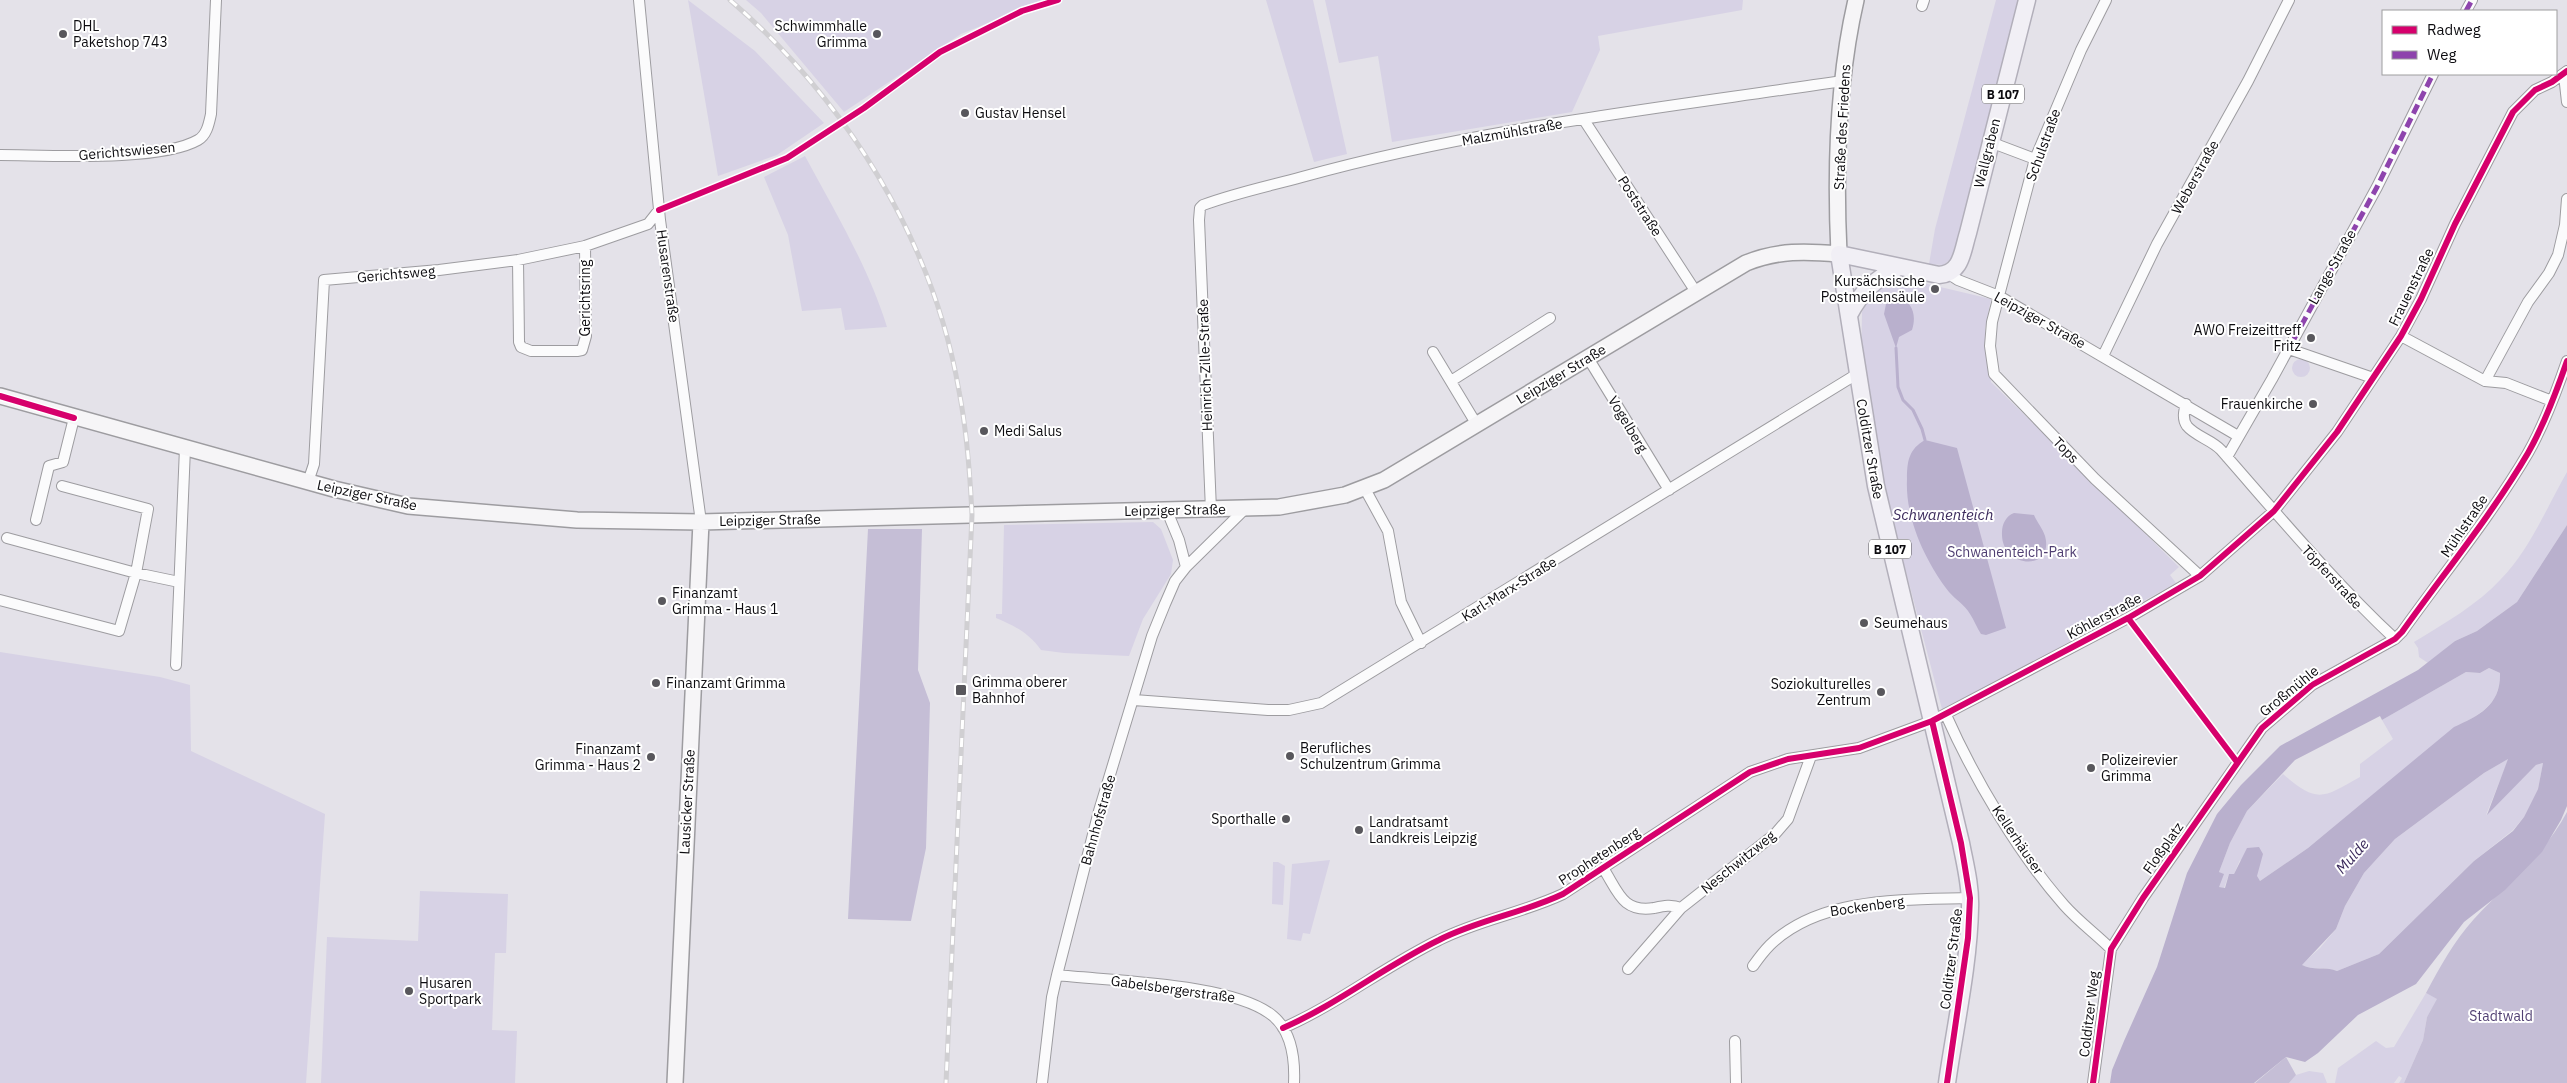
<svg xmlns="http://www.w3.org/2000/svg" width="2567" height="1083" font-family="'IBM Plex Sans',sans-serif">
  <rect width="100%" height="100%" fill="#e4e2e9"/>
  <path fill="#d7d2e5" d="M688 0 755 51 824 123 777 155 718 176Z
    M746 0H1044L961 34 844 112 761 13Z
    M1266 0H1313L1347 154 1314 162Z
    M1325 0H1743L1742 10 1598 36 1600 50 1572 112 1392 142 1378 56 1339 63Z
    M1996 0H2019L1954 257 1943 265 1929 264 1935 229Z
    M805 156C835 212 868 266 887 327L845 330 841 308 802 311 788 235 764 177Z
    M1898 277 1991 299 1985 329 1991 382 2179 567 2170 575 2176 583 2022 668 1942 709 1871 438 1861 368 1862 312 1876 286Z
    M2292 368a9 9 0 1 1 18 0a9 9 0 1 1-18 0Z
    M2567 472V525L2517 602 2477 631 2455 641 2428 663 2419 657 2418 648 2414 642C2445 623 2477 605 2501 579 2530 549 2547 507 2567 472Z
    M1153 522 1161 529 1173 560 1171 574 1143 619 1129 656 1064 653 1041 650C1029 633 1015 626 996 618V614H1002L1004 525Z
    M0 652 160 677 190 685 191 751 325 814 306 1083H0Z
    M2489 668 2500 673C2501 705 2479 715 2454 728L2308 848 2260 881 2240 860 2234 874H2229L2224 888 2218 887 2223 874 2219 872 2230 843 2247 811 2283 774C2317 804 2323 798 2360 777V764L2393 739 2382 720 2466 672 2480 673Z
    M2509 758 2486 815 2536 765 2543 763 2538 789 2524 817 2513 830 2474 861 2379 954 2337 971C2325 966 2313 971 2301 965L2320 948 2336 929 2345 906 2364 873 2395 839 2484 773Z
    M1330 860 1310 934 1303 933 1301 941 1287 939 1292 864Z
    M1273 862H1278L1285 866 1283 905 1272 904Z
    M420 891 508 894 506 953H495L492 1030 517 1031 515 1083H321L327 937 418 941Z
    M2426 993 2438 999 2427 1017 2423 1040 2404 1083H2399L2402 1078 2399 1076 2394 1083H2335L2338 1068 2376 1041 2386 1048 2394 1047Z
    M2309 1071 2323 1073 2327 1083H2289L2296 1075Z"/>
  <path fill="#c5bed6" d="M868 529H922L918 670 930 703 926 848 911 921 848 919Z
    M2567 812V1083H2404L2423 1040 2427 1017 2437 999 2426 993C2440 967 2454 941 2474 919 2505 885 2545 854 2567 812Z
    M2286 1057 2296 1075 2289 1083H2255Z"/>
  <path fill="#b9b0cd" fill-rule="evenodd" d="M1898 295C1912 303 1917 314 1912 330L1899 337 1896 348 1884 314 1887 299Z
    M1925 440 1957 448 2006 628 1986 635 1981 634C1977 628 1974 620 1970 614 1965 605 1955 599 1949 592 1925 561 1905 518 1907 479 1907 461 1909 449 1925 440Z
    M2014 513 2034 515C2037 522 2043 529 2045 536 2055 572 2000 569 2002 532 2002 524 2006 516 2014 513Z
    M2567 525V806L2561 820 2542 852 2505 890 2464 922 2416 984 2358 1015 2318 1053 2305 1062 2286 1057 2254 1083H2110L2112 1070 2124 1041 2157 967 2187 873 2217 814 2241 785 2280 746 2418 670 2455 641 2477 631 2517 602ZM2489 668 2500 673C2501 705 2479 716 2454 727L2308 848 2260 881 2257 876 2263 854 2259 847 2247 848 2234 874H2229L2225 888 2219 887 2224 874 2219 872 2230 843 2247 811 2295 760 2380 716 2382 720 2466 672 2480 673ZM2508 759 2487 815 2536 765 2543 763 2538 789 2524 817 2513 831 2474 861 2379 954 2337 971C2325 966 2313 971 2302 965L2336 929 2345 906 2364 873 2395 839 2484 773Z"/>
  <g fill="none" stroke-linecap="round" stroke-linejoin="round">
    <path stroke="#b9b0cd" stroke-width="3" d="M1896 348 1898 387 1903 400 1913 410 1922 429 1925 440"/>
    <g stroke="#9d9ca0" stroke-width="12">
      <path id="street" d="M639 0 660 220 701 522
        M2106 0 2081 50 2035 159 1992 322 1990 346 1994 374 2095 479 2200 576
        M1922 6 1924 0
        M2466 11 2472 0
        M2564 75 2567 102
        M1584 120 1696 292
        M1990 142 2035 159
        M0 155C46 155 160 162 198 140 207 135 209 123 211 114L216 0
        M518 260 519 342 521 347 531 351H577L582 350 586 336 585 246
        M1949 274 1958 280 1999 296 2238 436
        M2401 336 2485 381 2506 383 2552 401
        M2289 349 2373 378
        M1433 352 1477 425
        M2103 356 2157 244 2248 81 2289 0
        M1588 358 1669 490
        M1451 381 1550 318
        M2485 381 2528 302 2549 273 2558 255 2565 225 2567 199
        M2186 404C2184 411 2182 419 2187 426 2195 436 2212 440 2221 450 2278 515 2332 580 2395 639
        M2227 457 2272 379 2377 187 2433 74
        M308 482 314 464 324 280 439 270 518 260 585 246 648 224 659 210
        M1365 489 1388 531 1401 602 1421 643
        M1211 510 1199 220 1200 208 1203 205C1235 193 1269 186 1302 177 1478 128 1662 108 1842 81
        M1167 511 1179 540 1186 567
        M36 520 49 466 63 462 74 418
        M7 538 136 573 179 582
        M0 600 119 631 136 573 148 509 62 486
        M176 665 185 448
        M1134 700 1268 710H1289L1321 703 1857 374
        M1946 715C1974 778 2018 853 2064 905 2078 921 2096 934 2111 949
        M1603 868C1618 891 1622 913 1654 908 1663 906 1671 904 1681 908
        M1753 966C1758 959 1764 951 1770 945 1820 896 1905 900 1970 898
        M1628 969 1681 908 1775 834 1788 819 1811 756
        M1057 975C1110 981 1234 983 1273 1016 1292 1032 1295 1060 1294 1083
        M1283 1028C1338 1004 1385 966 1439 940 1478 920 1523 913 1563 894L1750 772 1788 759 1859 748 1932 721 2128 618 2200 576 2274 511 2337 432 2401 336 2421 299 2455 224 2513 112 2535 90 2552 82 2567 71
        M1735 1041 1736 1083
        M1042 1083 1052 997 1057 975 1099 811 1152 636 1165 604 1175 581 1186 567 1246 508
        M2093 1083 2111 949 2143 898 2262 728 2312 685 2395 639 2402 632C2444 573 2491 516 2528 453 2544 425 2556 393 2567 361"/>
    </g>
    <g stroke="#9d9ca0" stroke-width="18">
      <path id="secondary" d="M0 396 334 489 408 506 577 520 701 522 1279 507 1345 495 1384 480 1746 263C1778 250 1806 251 1839 254 1835 171 1837 82 1856 0
        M675 1083 701 522"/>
    </g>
    <g stroke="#b2afba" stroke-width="19">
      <path id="primary" d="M1849 315C1861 292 1875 279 1899 267
        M1947 1083C1955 1027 1969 964 1970 908 1971 886 1965 864 1961 843L1876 486 1839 254 1939 275C1962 273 1962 252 1968 233L2027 0"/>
    </g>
    <use href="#street" stroke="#fbfbfc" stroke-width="10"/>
    <use href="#secondary" stroke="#f6f5f7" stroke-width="15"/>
    <use href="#primary" stroke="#f1eff5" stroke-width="16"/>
    <g stroke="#d0cfd2" stroke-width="5">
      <path id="rail" d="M730 0C846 100 933 240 959 391 967 432 970 473 972 515L946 1083"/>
    </g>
    <use href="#rail" stroke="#fff" stroke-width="3" stroke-dasharray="9" stroke-linecap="butt"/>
    <path stroke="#8e44ad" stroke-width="5" stroke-dasharray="10 5" stroke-linecap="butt" d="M2466 11 2472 0
      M2294 339 2377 187 2433 74"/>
    <g stroke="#fff" stroke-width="9">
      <path id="cycleway" d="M659 210 787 158 864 108 940 52 1022 11 1058 0
        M0 396 74 418
        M2128 618 2237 762
        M1932 721 1961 843 1970 898 1968 938 1947 1083
        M1283 1028C1338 1004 1385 966 1439 940 1478 920 1523 913 1563 894L1750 772 1788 759 1859 748 1932 721 2128 618 2200 576 2274 511 2337 432 2401 336 2421 299 2455 224 2513 112 2535 90 2552 82 2567 71
        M2093 1083 2111 949 2143 898 2262 728 2312 685 2395 639 2402 632C2444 573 2491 516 2528 453 2544 425 2556 393 2567 361"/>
    </g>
    <use href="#cycleway" stroke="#d6006c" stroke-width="6"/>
  </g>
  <g fill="#58575c" stroke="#fff" stroke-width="2">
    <circle cx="63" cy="34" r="5"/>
    <circle cx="877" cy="34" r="5"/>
    <circle cx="965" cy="113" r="5"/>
    <circle cx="1935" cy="289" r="5"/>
    <circle cx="2311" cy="338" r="5"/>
    <circle cx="2313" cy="404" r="5"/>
    <circle cx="984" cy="431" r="5"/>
    <circle cx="662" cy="601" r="5"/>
    <circle cx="1864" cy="623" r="5"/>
    <circle cx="656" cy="683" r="5"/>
    <rect x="955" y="684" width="12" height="12" rx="2.5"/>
    <circle cx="1881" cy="692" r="5"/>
    <circle cx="1290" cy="756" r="5"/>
    <circle cx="651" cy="757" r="5"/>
    <circle cx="2091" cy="768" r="5"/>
    <circle cx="1286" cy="819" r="5"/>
    <circle cx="1359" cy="830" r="5"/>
    <circle cx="409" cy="991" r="5"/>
  </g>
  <g text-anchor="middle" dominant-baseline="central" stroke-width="4" stroke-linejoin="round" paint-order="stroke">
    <g fill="#fff" stroke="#565558" stroke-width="1">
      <rect x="1982" y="84.5" width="42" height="19" rx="4"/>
      <rect x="1869" y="539.5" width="42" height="19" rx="4"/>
    </g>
    <g font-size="12" font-weight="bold" fill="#0d0c10">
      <text x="2003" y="94">B 107</text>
      <text x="1890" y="549">B 107</text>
    </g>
    <g font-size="14" fill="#0d0c10" stroke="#fff" text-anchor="start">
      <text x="73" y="26">DHL<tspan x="73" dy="16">Paketshop 743</tspan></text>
      <text x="867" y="26" text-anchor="end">Schwimmhalle<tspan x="867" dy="16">Grimma</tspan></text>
      <text x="975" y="113">Gustav Hensel</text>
      <text x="1925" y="281" text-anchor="end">Kursächsische<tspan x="1925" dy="16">Postmeilensäule</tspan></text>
      <text x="2301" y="330" text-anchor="end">AWO Freizeittreff<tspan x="2301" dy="16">Fritz</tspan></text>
      <text x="2303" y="404" text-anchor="end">Frauenkirche</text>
      <text x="994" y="431">Medi Salus</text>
      <text x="672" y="593">Finanzamt<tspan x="672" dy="16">Grimma - Haus 1</tspan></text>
      <text x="1874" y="623">Seumehaus</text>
      <text x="972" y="682">Grimma oberer<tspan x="972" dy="16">Bahnhof</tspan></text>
      <text x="666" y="683">Finanzamt Grimma</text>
      <text x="1871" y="684" text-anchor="end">Soziokulturelles<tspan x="1871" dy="16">Zentrum</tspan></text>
      <text x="1300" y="748">Berufliches<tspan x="1300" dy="16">Schulzentrum Grimma</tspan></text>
      <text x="641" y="749" text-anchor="end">Finanzamt<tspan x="641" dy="16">Grimma - Haus 2</tspan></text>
      <text x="2101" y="760">Polizeirevier<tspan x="2101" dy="16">Grimma</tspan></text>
      <text x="1276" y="819" text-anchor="end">Sporthalle</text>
      <text x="1369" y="822">Landratsamt<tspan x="1369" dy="16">Landkreis Leipzig</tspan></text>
      <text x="419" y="983">Husaren<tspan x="419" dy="16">Sportpark</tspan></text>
    </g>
    <g font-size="14" fill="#0d0c10" stroke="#fff">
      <text transform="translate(1842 127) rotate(-87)">Straße des Friedens</text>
      <text transform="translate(1512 132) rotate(-10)">Malzmühlstraße</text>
      <text transform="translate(2043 145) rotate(-70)">Schulstraße</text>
      <text transform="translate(127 151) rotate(-5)">Gerichtswiesen</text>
      <text transform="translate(1987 153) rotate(-76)">Wallgraben</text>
      <text transform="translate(2195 177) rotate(-61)">Weberstraße</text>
      <text transform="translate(1640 206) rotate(57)">Poststraße</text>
      <text transform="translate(2332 267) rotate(-61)">Lange Straße</text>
      <text transform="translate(396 274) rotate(-5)">Gerichtsweg</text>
      <text transform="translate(668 276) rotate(82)">Husarenstraße</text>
      <text transform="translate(2411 287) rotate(-64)">Frauenstraße</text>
      <text transform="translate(585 298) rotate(-90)">Gerichtsring</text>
      <text transform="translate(2040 320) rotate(29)">Leipziger Straße</text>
      <text transform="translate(1205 365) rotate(-92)">Heinrich-Zille-Straße</text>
      <text transform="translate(1561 374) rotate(-31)">Leipziger Straße</text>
      <text transform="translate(1628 424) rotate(59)">Vogelberg</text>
      <text transform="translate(1870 449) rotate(80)">Colditzer Straße</text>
      <text transform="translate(2066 450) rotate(46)">Tops</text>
      <text transform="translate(367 495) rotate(12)">Leipziger Straße</text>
      <text transform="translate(1175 510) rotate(-1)">Leipziger Straße</text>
      <text transform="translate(770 520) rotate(-1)">Leipziger Straße</text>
      <text transform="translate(2464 526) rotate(-56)">Mühlstraße</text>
      <text transform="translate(2332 577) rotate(47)">Töpferstraße</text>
      <text transform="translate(1509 589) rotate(-32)">Karl-Marx-Straße</text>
      <text transform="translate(2104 616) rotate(-28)">Köhlerstraße</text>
      <text transform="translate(2289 691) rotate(-39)">Großmühle</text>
      <text transform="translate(687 802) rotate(-87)">Lausicker Straße</text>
      <text transform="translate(1098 820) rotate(-74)">Bahnhofstraße</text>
      <text transform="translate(2018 840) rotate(56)">Kellerhäuser</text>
      <text transform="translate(2163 848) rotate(-55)">Floßplatz</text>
      <text transform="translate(1599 856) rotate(-33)">Prophetenberg</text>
      <text transform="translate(1738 862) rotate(-39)">Neschwitzweg</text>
      <text transform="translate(1867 906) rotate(-8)">Bockenberg</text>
      <text transform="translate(1951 959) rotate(-83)">Colditzer Straße</text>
      <text transform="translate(1173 989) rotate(8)">Gabelsbergerstraße</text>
      <text transform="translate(2089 1014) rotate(-83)">Colditzer Weg</text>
    </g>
    <g font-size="14" fill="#503f72" stroke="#fff">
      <text x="2012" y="552">Schwanenteich-Park</text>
      <text x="2501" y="1016">Stadtwald</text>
    </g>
    <g font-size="15" font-style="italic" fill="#3c2b5c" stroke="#fff">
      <text x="1943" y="514">Schwanenteich</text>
      <text transform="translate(2352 856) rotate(-48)">Mulde</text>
    </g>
  </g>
  <rect x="2382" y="10" width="175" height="65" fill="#ffffff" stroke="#9e9e9f"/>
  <rect x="2392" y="26" width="25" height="8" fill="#d6006c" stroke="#9e9e9f"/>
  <text x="2427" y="35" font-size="15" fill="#0d0c10">Radweg</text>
  <rect x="2392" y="51" width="25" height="8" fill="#8e44ad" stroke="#9e9e9f"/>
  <text x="2427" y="60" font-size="15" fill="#0d0c10">Weg</text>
</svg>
